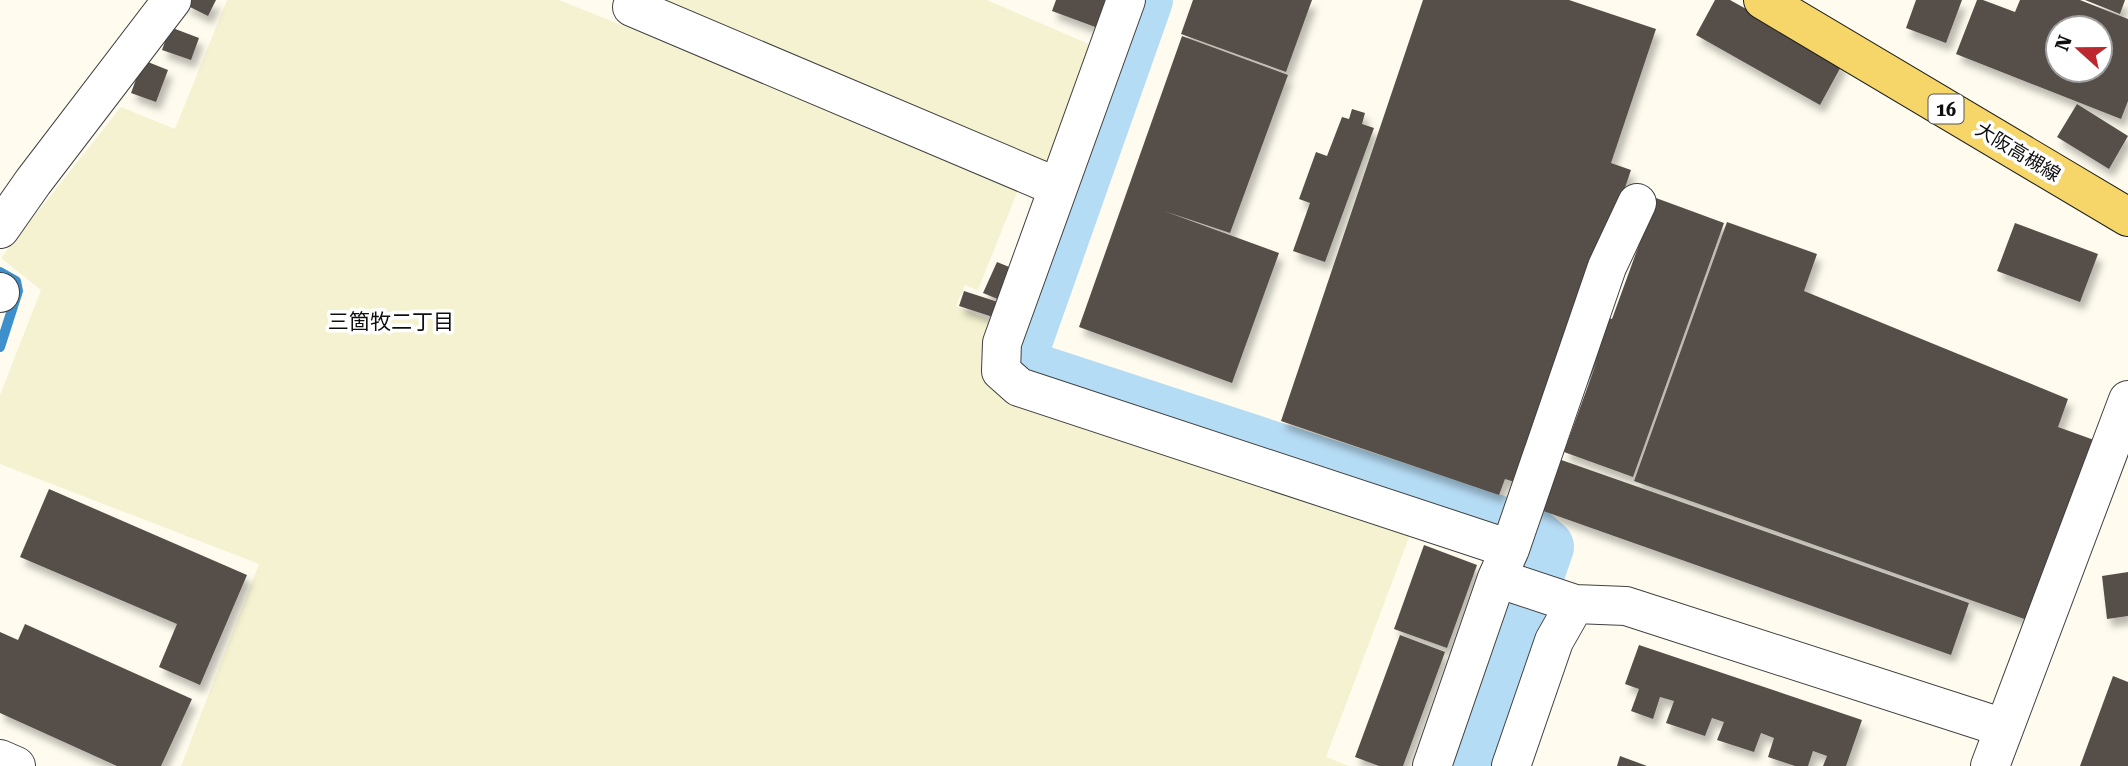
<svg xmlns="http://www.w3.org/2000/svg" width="2128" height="766" font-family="'Roboto Serif','Noto Sans JP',serif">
  <defs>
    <filter id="shadow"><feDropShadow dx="4.5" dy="8" stdDeviation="3.5" flood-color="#0004"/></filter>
  </defs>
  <rect width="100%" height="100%" fill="#fffcef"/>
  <path fill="#f4f2d0" d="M227 0H559L1020 185 978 290 965 285 956 306 1000 324 982 369 1410 535 1326 757 1349 766H181L259 564 0 464V395L41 290 1 258 121 107 175 129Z
    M638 0H987L1107 52 1052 179Z"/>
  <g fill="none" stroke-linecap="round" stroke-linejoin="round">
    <path stroke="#3d90cb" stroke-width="10" d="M0 272 16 281 18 291 0 347"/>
    <path stroke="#b5dcf5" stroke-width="56" d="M1145 0 1020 354 1028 369 1531 534 1546 547 1469 766"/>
  </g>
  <path fill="#564f4a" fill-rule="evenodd" filter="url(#shadow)" d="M186 0H216L208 16 184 4Z
    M1056 0H1109L1098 28 1052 11Z
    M1193 0H1312L1286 72 1181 34Z
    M1423 0H1569L1656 29 1611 163 1631 170 1524 485 1505 479 1499 495 1281 421Z
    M1715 0H1730L1843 63 1820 105 1696 35Z
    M1916 0H1962L1946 43 1906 28Z
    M1977 0H1983L2015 12 2020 0H2080L2128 19V101L2121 119 1956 54ZM2058 28H2100V70H2058Z
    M2085 0H2125L2120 14Z
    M170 27 199 38 191 60 162 50Z
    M1182 36 1288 75 1230 233 1164 211 1279 253 1232 383 1079 327Z
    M143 60 168 70 156 102 131 93Z
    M2077 104 2128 136 2109 169 2057 137Z
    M1352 109 1365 113 1362 124 1374 128 1325 262 1293 251 1310 203 1299 199 1316 152 1327 156 1342 117 1349 119Z
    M1656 198 1724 223 1633 477 1564 452 1597 361 1590 378 1576 373 1598 314 1612 319Z
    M1727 222 1817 254 1804 291 2068 399 2058 427 2094 440 2030 621 1634 481Z
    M2015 223 2098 254 2080 302 1997 271Z
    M997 262 1019 271 1005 302 983 293Z
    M964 291 1001 303 996 318 959 306Z
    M1550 456 1969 603 1951 655 1532 507Z
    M49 489 247 575 200 685 159 667 177 624 20 557Z
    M1424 545 1477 565 1447 648 1394 629Z
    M2128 572V616L2107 619 2102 576Z
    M25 624 192 699 161 766H117L0 713V632L18 640Z
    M1400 635 1445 652 1403 766H1379L1355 757Z
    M1639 645 1862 720 1846 766H1823L1827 756 1813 751 1808 766H1795L1768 757 1774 738 1761 733 1754 752 1717 740 1724 722 1712 718 1705 736 1666 723 1674 701 1660 697 1653 719 1631 711 1639 689 1625 684Z
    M2113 676 2128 682V766H2080Z
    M1620 756 1647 766H1617Z"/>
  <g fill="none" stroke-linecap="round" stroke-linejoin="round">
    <g stroke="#414141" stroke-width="40">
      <path id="minor" d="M1126 0 1002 343 1001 371 1019 387 1510 549 1497 578 1575 604 1626 606 2004 728
        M632 7 1057 187
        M0 229 33 182 172 0
        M0 292V293
        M1510 549 1607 267 1637 203
        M0 759 16 766
        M1432 766 1497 578
        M1511 766 1554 641 1575 604
        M1990 766 2128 400"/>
    </g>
    <g stroke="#1f1f1f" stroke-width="40">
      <path id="major" d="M1763 0 2128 217"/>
    </g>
    <use href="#minor" stroke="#fff" stroke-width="38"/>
    <use href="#major" stroke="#f6d668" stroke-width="38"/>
  </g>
  <g text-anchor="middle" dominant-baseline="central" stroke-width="7" stroke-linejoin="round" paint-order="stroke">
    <rect fill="#fff" stroke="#565656" stroke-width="2" x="1928.5" y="94.5" width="35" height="29" rx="5"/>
    <g font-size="18" font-weight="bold" fill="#0e0e0e">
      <text x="1946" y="109">16</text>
    </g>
    <g font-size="19" fill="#0e0e0e" stroke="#fff">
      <text transform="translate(2018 152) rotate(31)">大阪高槻線</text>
    </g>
    <g font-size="21" fill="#0e0e0e" stroke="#fff">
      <text x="391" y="322">三箇牧二丁目</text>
    </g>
  </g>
  <g transform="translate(2079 49) rotate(291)"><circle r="33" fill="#ffffff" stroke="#9f9f9f" stroke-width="2"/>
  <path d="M0-5L12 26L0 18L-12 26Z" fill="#bc282d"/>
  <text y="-10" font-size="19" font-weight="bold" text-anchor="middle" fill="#0e0e0e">N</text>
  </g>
</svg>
